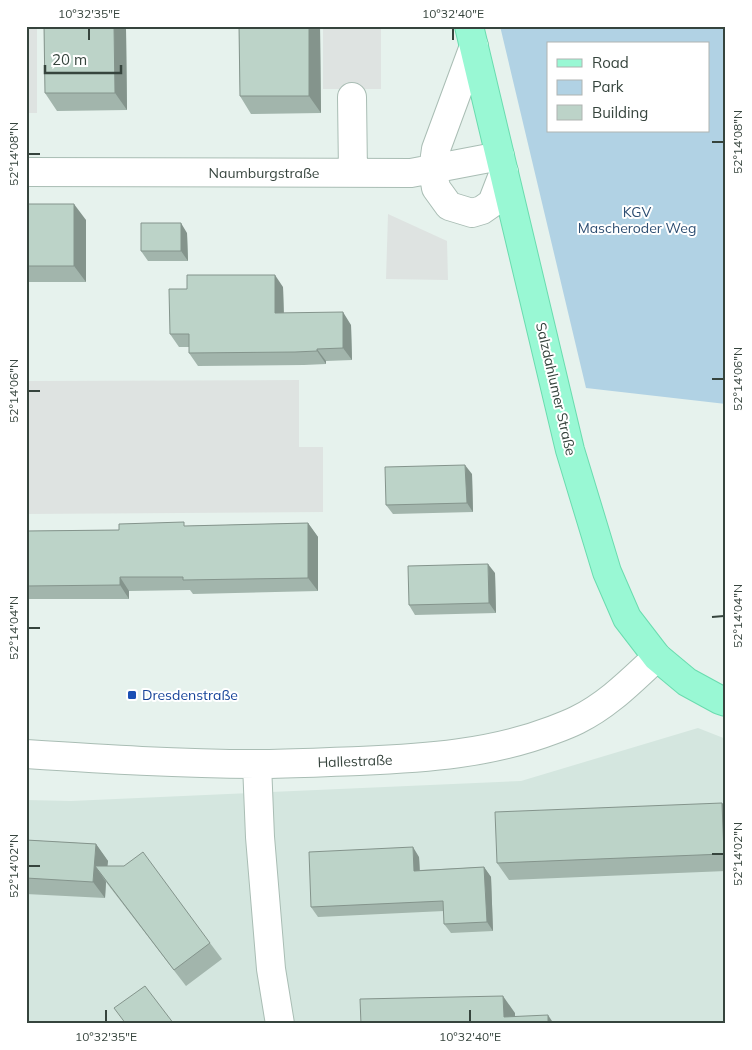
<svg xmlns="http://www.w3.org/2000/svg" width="752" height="1050" font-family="Mulish,sans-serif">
  <rect width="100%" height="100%" fill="#e6f2ed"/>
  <path fill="#d4e6df" d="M698 728 726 739V1024H26V800L71 801 521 781Z"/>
  <path fill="#b1d2e4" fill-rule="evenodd" d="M500 26H726V404L586 388ZM548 44H708V131H548Z"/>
  <path fill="#dee3e1" d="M26 26H37V113H26Z
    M323 26H381V89H323Z
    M388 214 447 241 448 280 386 279Z
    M299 380V447H323V512L26 514V381Z"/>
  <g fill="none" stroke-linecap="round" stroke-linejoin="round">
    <g stroke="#a9bdb4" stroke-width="30">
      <path id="minor" d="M474 46 436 149 433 170 436 188 449 206 472 213 482 210 492 203 504 172
        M352 97 353 173
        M26 172 411 173 500 156
        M26 754C103 759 180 764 257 764 291 764 325 762 359 761 426 758 490 754 553 730 561 727 569 724 577 720 608 705 632 680 657 657
        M257 764 260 837 271 969 280 1024"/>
    </g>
    <g stroke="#6adcaf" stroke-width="30">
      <path id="major" d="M469 26 570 450 607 572 627 618 657 657 687 682 720 700 726 702"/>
    </g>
    <use href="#minor" stroke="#fff" stroke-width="28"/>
    <use href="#major" stroke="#99f8d4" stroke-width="28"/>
  </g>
  <path fill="#a2b5ac" d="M44 26H320L321 113 251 114 240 96 239 28 126 29 127 110 57 111 45 93Z
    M26 204 86 220V282H29V301L26 302Z
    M187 233 188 261H148L141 251Z
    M283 287 284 313 351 325 352 360 326 361V364L304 365 198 366 189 353V347H179L170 334Z
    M472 474 473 512 393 514 386 505Z
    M308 523 318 537V591L193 594 190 590 129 591V599H26V531L119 530 186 526Z
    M495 573 496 613 415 615 409 605Z
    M722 803 726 808V871L509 880 497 863Z
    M26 840 96 844 108 861 107 866 210 943 222 959 186 986 106 882 105 898 26 894Z
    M419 857 420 870 484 867 491 877 493 931 451 933 444 924V911L318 917 311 907Z"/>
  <path fill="#84948c" d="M114 26H124L126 29 127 110 115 93Z
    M309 26H320L321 113 309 96Z
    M74 204 86 220V282L74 266Z
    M181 223 187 233 188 261 181 251Z
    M275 275 283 287 284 325 275 313Z
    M26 278 29 282V301L26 297Z
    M343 312 351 325 352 360 343 348Z
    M317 349 326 361V364L317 351Z
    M465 465 472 474 473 512 467 503Z
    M308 523 318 537V591L308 578Z
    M488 564 495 573 496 613 489 603Z
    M120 577 129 591V599L120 585Z
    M722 803 726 808V856L724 854Z
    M96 844 108 861 106 881 95 866 106 882 105 898 93 882Z
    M413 847 419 857 420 880 414 871Z
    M484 867 491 877 493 931 487 922Z
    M503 996 515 1013V1024L504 1017Z
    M548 1015 554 1024H548Z"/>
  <path fill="#bcd3c8" stroke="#84948c" d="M44 26H114L115 93H45Z
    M239 26H309V96H240Z
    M26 204H74V266H26Z
    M141 223H181V251H141Z
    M187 275H275V313L343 312V348L317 349V351L295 352 189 353V334H170L169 289H187Z
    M465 465 467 503 386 505 385 467Z
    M184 522V526L308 523V578L183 580V577H120V585L26 586V531L119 530V524Z
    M488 564 489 603 409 605 408 566Z
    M722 803 724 854 497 863 495 812Z
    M26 840 96 844 93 882 26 878Z
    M413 847 414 871 484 867 487 922 444 924 443 901 311 907 309 852Z
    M143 852 210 943 174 970 95 866H124Z
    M145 986 174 1024H126L114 1008Z
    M503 996 504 1017 548 1015V1024H361L360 999Z"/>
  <path fill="none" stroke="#36443d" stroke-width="2" d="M89 28V40M453 28V40M712 142H724M28 154H40M712 379H724M28 391H40M712 617 724 616M28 628H40M712 854H724M28 866H40M106 1010V1022M470 1010V1022"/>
  <rect fill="#1a4fb4" stroke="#fff" stroke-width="2" x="127" y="690" width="10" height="10" rx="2.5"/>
  <g text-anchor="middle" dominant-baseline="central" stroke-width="4" stroke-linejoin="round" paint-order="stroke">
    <g font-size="14" fill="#36443d" stroke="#fff">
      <text x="264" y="173">Naumburgstraße</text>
      <text transform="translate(556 389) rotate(77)">Salzdahlumer Straße</text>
      <text transform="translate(355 761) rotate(-2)">Hallestraße</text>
    </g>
    <g font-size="14" fill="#2d4e72" stroke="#fff">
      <text x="637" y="212">KGV<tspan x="637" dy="16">Mascheroder Weg</tspan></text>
    </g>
    <g font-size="14" fill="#164399" stroke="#fff" text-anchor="start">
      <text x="142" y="695">Dresdenstraße</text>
    </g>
  </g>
  <rect width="752" height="1050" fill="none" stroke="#ffffff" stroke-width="55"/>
  <rect x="547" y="42" width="162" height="90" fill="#ffffff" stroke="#afb4b1"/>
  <rect x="557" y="59" width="25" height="8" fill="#99f8d4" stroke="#afb4b1"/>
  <text x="592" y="68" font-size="15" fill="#36443d">Road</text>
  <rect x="557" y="80" width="25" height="15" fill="#b1d2e4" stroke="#afb4b1"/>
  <text x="592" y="92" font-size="15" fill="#36443d">Park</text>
  <rect x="557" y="105" width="25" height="15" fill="#bcd3c8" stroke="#afb4b1"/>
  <text x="592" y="118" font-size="15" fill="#36443d">Building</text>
  <path d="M45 65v8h76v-8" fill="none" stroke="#36443d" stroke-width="2.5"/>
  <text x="52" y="65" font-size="15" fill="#36443d" stroke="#ffffff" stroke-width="4" paint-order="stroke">20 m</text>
  <rect x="28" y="28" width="696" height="994" fill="none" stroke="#36443d" stroke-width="2"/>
  <g font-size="12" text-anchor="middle" fill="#36443d">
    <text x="89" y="18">10°32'35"E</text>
    <text x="453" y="18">10°32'40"E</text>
    <text transform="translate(738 142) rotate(-90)" y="4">52°14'08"N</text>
    <text transform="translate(14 154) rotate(-90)" y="4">52°14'08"N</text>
    <text transform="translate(738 379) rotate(-90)" y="4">52°14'06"N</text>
    <text transform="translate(14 391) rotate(-90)" y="4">52°14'06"N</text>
    <text transform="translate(738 616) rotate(-90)" y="4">52°14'04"N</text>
    <text transform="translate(14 628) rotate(-90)" y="4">52°14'04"N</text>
    <text transform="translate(738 854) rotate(-90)" y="4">52°14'02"N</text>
    <text transform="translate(14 866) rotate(-90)" y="4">52°14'02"N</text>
    <text x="106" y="1041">10°32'35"E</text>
    <text x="470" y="1041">10°32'40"E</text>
  </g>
</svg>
